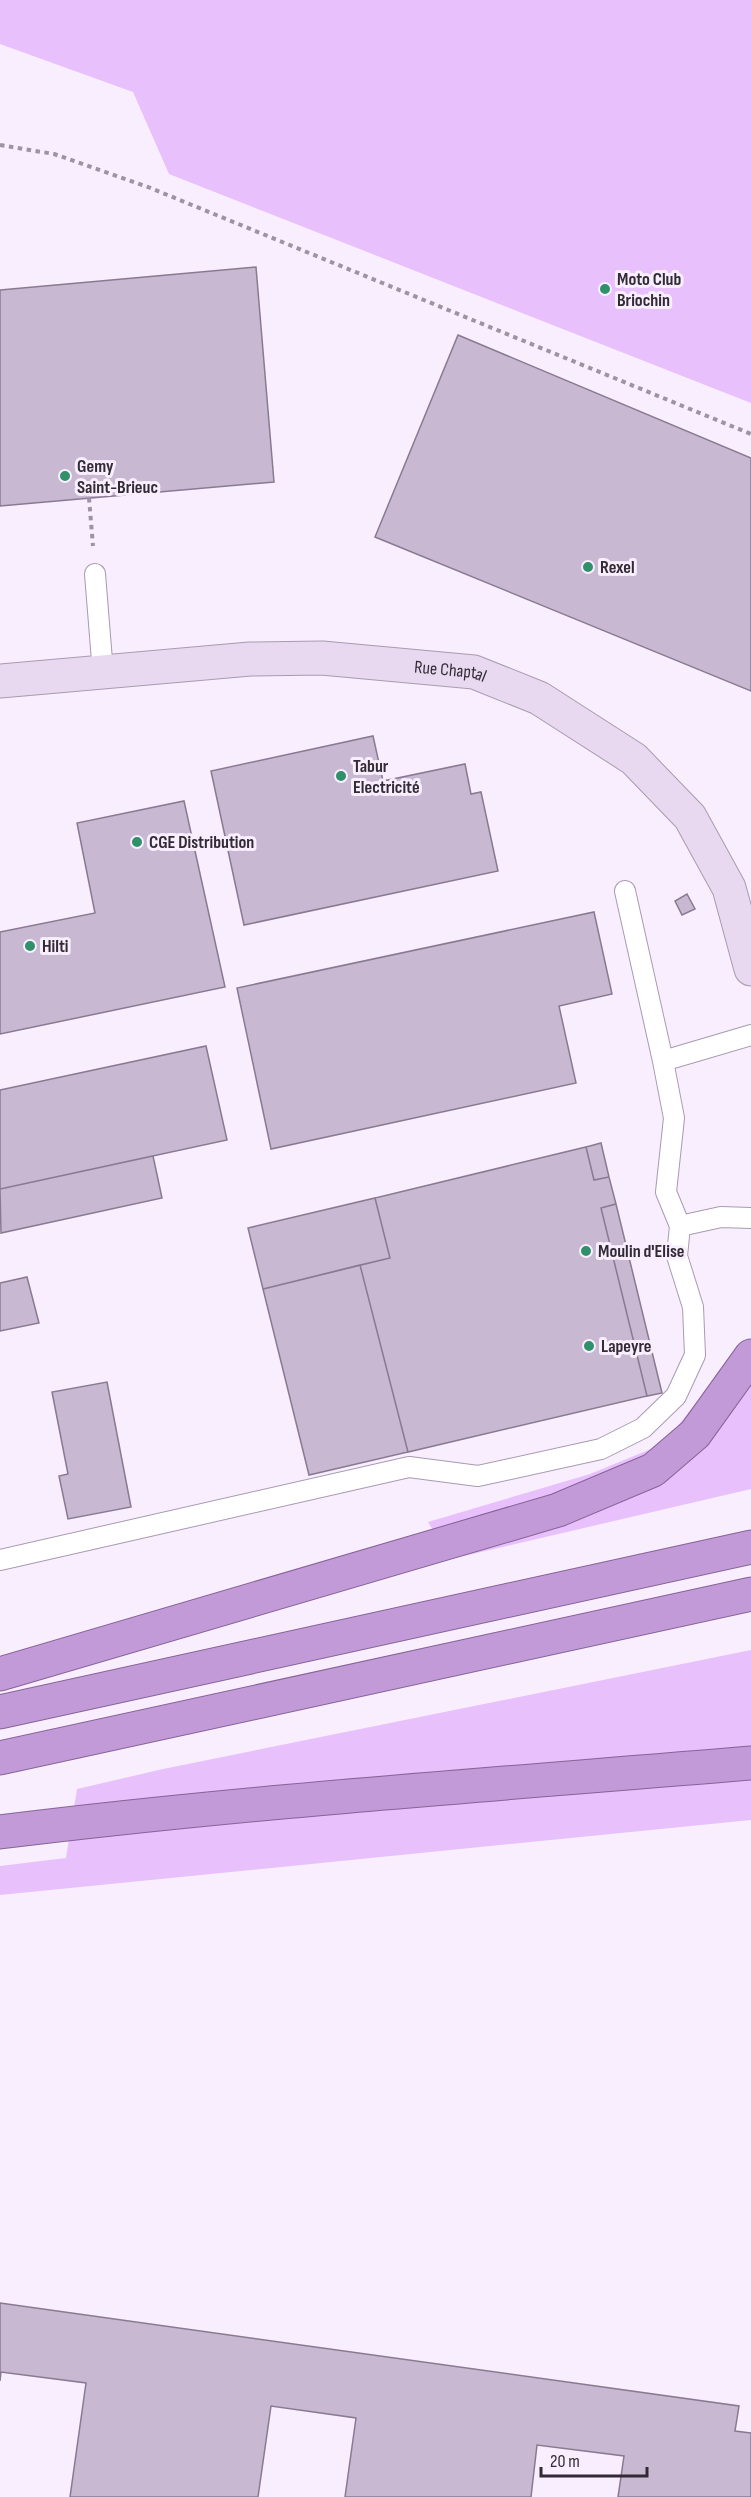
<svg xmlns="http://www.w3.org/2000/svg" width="751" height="2497" font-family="'Sofia Sans Condensed',sans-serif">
  <rect width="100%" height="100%" fill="#f8eefe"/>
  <path fill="#e7c0fc" d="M0 0H751V403L169 174 133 92 0 44Z
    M751 1371V1489L451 1559 428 1522 590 1474 663 1444 715 1380Z
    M751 1650V1820L0 1895V1866L66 1858 77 1789 163 1769Z"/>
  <path fill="#c8b8d1" stroke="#897a92" stroke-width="1.5" d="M256 267 274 482 0 506V290Z
    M458 335 751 458V691L375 537Z
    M373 736 383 781 465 764 471 794 481 792 498 871 244 925 211 771Z
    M184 801 225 987 0 1034V932L95 913 77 823Z
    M687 894 695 909 682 915 675 901Z
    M594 912 612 994 559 1006 576 1083 271 1149 237 988Z
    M206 1046 227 1140 0 1189V1090Z
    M601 1143 609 1177 594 1180 586 1147Z
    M586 1147 594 1180 609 1177 616 1204 601 1208 647 1396 408 1452 360 1265 390 1258 375 1198Z
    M153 1156 162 1198 1 1233 0 1189Z
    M375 1198 390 1258 263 1289 248 1228Z
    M616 1204 662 1393 647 1396 601 1208Z
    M360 1265 408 1452 309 1475 263 1289Z
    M27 1277 39 1323 0 1331V1283Z
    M107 1382 131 1507 68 1519 59 1476 68 1474 52 1392Z
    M0 2303 739 2406 735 2431 751 2433V2497H618L624 2456 537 2445 531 2497H345L356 2418 271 2406 258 2497H70L86 2383 1 2372 0 2381Z"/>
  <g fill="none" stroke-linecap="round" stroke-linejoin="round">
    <g stroke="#a99ab2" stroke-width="22">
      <path id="service" d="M95 574 103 673
        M625 891 663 1061 751 1035
        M663 1061 674 1118 666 1192 680 1226
        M0 1560 409 1467 478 1476 601 1449 643 1428 676 1396 695 1355 693 1307 677 1256 680 1226 721 1217 751 1218"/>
    </g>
    <g stroke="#a99ab2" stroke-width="35">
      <g id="secondary">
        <path id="s1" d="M0 681 250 659 322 658 474 672 539 698 634 759 690 817 729 888 751 969"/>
      </g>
    </g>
    <g stroke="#866398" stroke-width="35">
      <path id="trunk" d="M0 1674 558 1510 653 1470 695 1434 751 1356
        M0 1712 751 1547
        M0 1758 751 1594
        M0 1832C249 1801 501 1784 751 1763"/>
    </g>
    <path stroke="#9c94a1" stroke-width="4" stroke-dasharray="4.5 4.5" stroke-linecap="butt" d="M0 145 54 154 148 187 751 434
      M89 498 93 546"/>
    <use href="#service" stroke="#fff" stroke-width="20"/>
    <use href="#secondary" stroke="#e8d9f0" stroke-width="33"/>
    <use href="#trunk" stroke="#c29ad7" stroke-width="33"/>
  </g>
  <g fill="#2f906a" stroke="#f8eefe" stroke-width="2">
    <circle cx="605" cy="289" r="6"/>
    <circle cx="65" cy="476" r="6"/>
    <circle cx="588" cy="567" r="6"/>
    <circle cx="341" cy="776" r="6"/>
    <circle cx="137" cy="842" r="6"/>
    <circle cx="30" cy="946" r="6"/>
    <circle cx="586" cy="1251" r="6"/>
    <circle cx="589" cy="1346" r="6"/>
  </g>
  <g text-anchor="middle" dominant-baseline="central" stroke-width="6" stroke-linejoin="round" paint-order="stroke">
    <g font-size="18" font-weight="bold" fill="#322b35" stroke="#f8eefe" text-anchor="start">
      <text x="617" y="279">Moto Club<tspan x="617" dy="21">Briochin</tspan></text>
      <text x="77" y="466">Gemy<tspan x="77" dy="21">Saint-Brieuc</tspan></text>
      <text x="600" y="567">Rexel</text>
      <text x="353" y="766">Tabur<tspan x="353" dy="21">Electricité</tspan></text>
      <text x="149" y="842">CGE Distribution</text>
      <text x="42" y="946">Hilti</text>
      <text x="598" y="1251">Moulin d'Elise</text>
      <text x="601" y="1346">Lapeyre</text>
    </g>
    <g font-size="18" fill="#322b35" stroke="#f8eefe">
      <text stroke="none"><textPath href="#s1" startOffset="452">Rue Chaptal</textPath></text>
    </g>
  </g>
  <path d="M541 2467v9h106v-9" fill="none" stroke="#322b35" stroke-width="3"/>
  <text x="550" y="2467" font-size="18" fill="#322b35" stroke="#f8eefe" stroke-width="4.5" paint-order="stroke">20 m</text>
</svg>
